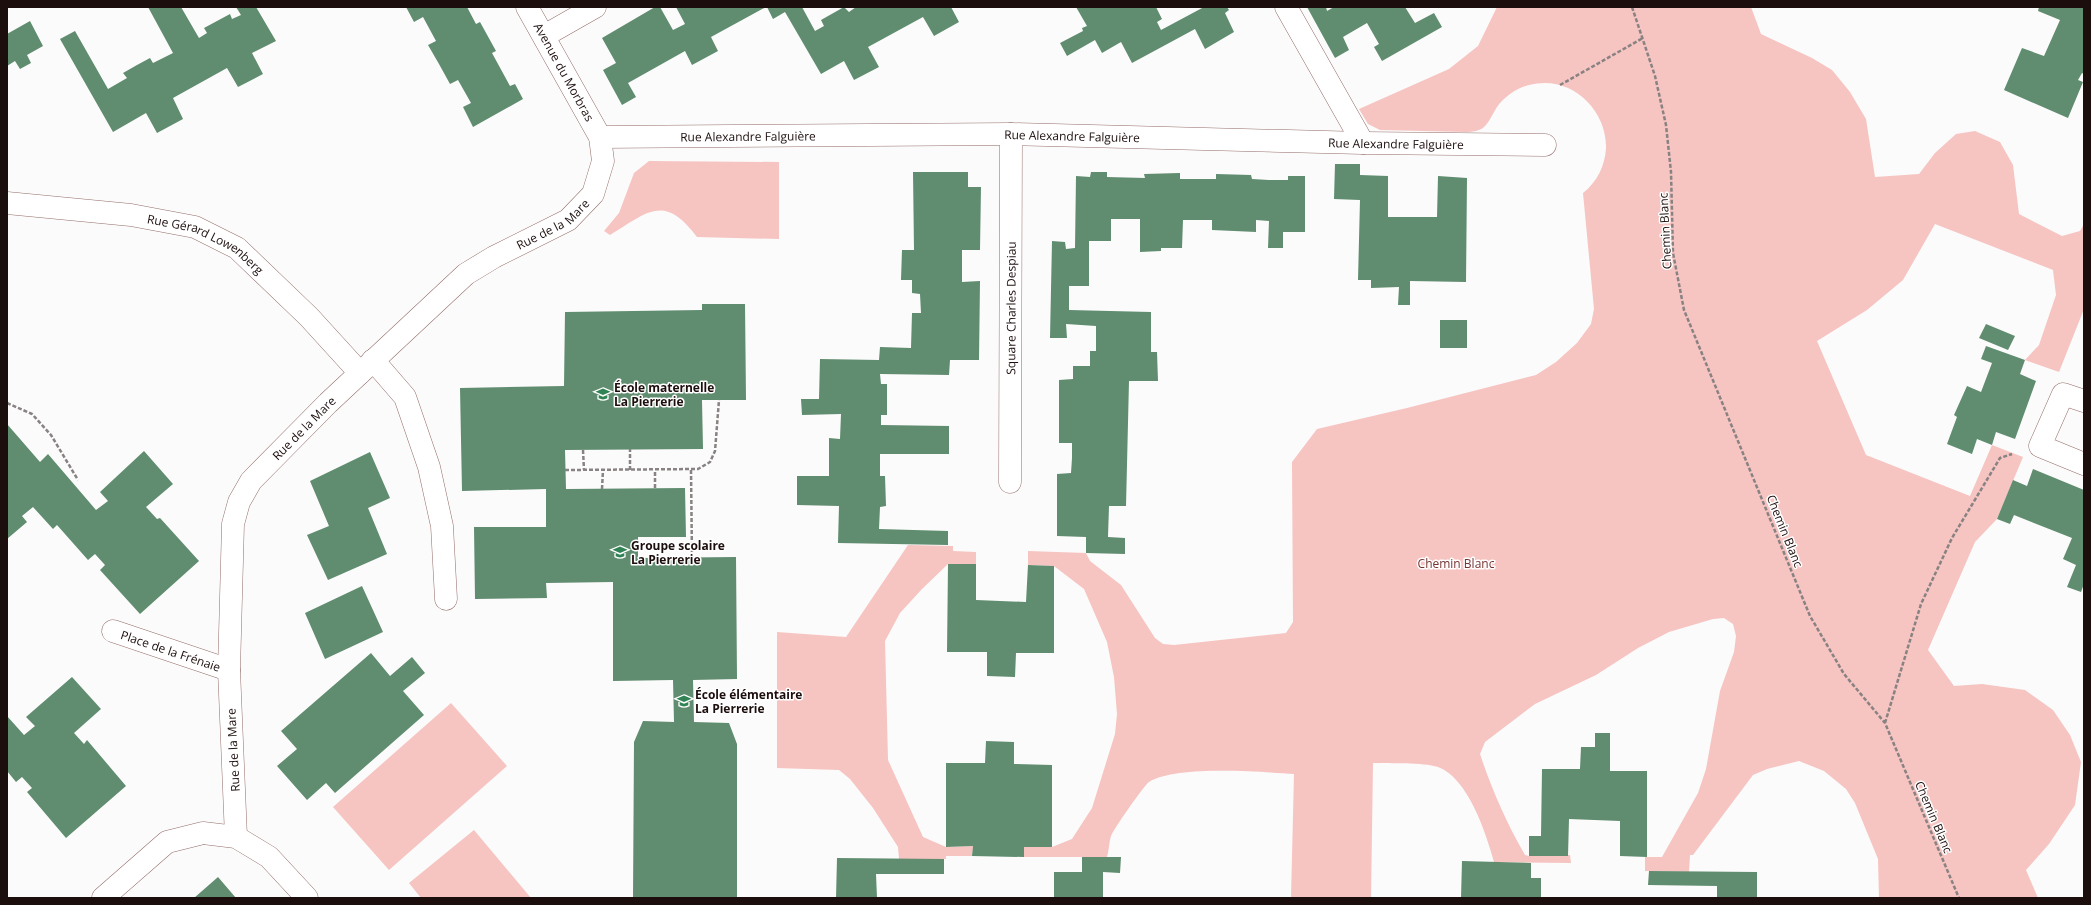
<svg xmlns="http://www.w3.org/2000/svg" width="2091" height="905" font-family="'Open Sans',sans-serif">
  <rect width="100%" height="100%" fill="#fbfbfb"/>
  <path fill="#f6c4c1" d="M1497 7H1751L1761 34 1812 58 1832 70 1850 92 1866 119 1875 177 1919 174 1935 153 1956 134 1975 131 2000 142 2013 165 2019 214 2062 236 2080 231 2084 224V309L2059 372 2025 360 2039 345 2056 295 2053 270 1935 224 1903 280 1867 310 1817 341 1866 455 1970 496 1992 445 2023 457 1997 519 1975 542 1928 650 1954 686 1982 684 2025 690 2053 710 2070 735 2081 762 2075 805 2049 844 2026 870 2038 898H1879L1878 859 1855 803 1846 789 1824 771 1799 761 1767 769 1753 775 1693 855H1690L1689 872 1645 871V857H1662L1698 793 1706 769 1720 691 1734 652 1736 636 1733 624 1724 618 1713 619 1669 632 1638 648 1596 675 1535 704 1485 742 1480 754C1492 790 1506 822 1525 855L1529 856 1570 855 1571 863 1494 862C1486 833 1468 778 1438 767 1423 762 1390 764 1373 763L1371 898H1291L1294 774C1261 772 1177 765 1149 782 1145 784 1113 830 1111 836 1109 842 1109 851 1107 857H1024V847H1052L1072 839 1092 808 1115 734 1117 714 1114 677 1107 642 1084 589 1054 566 1028 565V551L1086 553 1090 561 1121 585 1155 638 1163 644 1174 645 1286 633 1293 622 1292 462 1317 429 1407 408 1536 375 1556 362 1577 343 1591 324 1594 309 1583 193C1597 182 1605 166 1606 148 1607 108 1569 74 1529 85 1517 88 1504 97 1497 107 1493 113 1490 120 1486 125 1481 131 1473 132 1466 132L1380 130 1368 124 1359 109 1449 69 1478 46Z
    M649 161 779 162V239L697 237C664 193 648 212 610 235L604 231 619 213 634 173Z
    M908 545 953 546V551L976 552V564H948L922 589 900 613 885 641 888 760 923 837 946 847 973 846 972 856H946V859H899L898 847 873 808 850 779 839 770 777 768V632L846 637Z
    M451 703 507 766 389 870 333 807Z
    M474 830 531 898H421L409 883Z"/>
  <path fill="#608c6f" d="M148 7H181L199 38 207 33 204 28 230 14 232 19 241 15 236 7H256L276 41 252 53 263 74 238 87 227 68 173 98 183 119 157 133 146 113 113 132 60 39 75 31 108 89 127 78 123 73 137 65 150 58 153 63 173 53Z
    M406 7H467L476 24 480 22 496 51 492 53 510 86 515 84 523 99 473 127 463 107 471 103 458 80 450 84 439 64 428 45 436 41 423 17 414 22Z
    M655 7H660L673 30 685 24 676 7H766L711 37 718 51 692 65 685 51 628 83 636 97 622 105 603 70 616 63 602 38Z
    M767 7H802L815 31 824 26 821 20 844 7 849 12 856 7H951L959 22 934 36 923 17 868 47 879 67 854 80 844 61 821 74 785 12 773 19Z
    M1076 7H1156L1162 19 1157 22 1161 30 1204 7H1227L1229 10 1225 13 1234 32 1205 49 1195 29 1132 63 1121 42 1102 53 1095 40 1067 56 1060 43 1083 31 1082 28 1087 26Z
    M1307 7H1326L1327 11 1334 7H1405L1415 23 1434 13 1442 27 1382 61 1374 47 1379 44 1367 23 1343 37 1349 50 1335 58Z
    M2039 7H2084V74L2082 73 2078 80 2083 82 2068 118 2004 90 2022 48 2044 56 2060 20 2038 11Z
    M30 21 43 46 27 55 31 63 20 69 15 61 7 66V34Z
    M1335 164H1360V175L1388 176V217H1437L1438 176 1467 178 1466 282 1410 281V305H1398L1399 287 1371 288V280H1358L1360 200 1334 199Z
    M913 172H968V187H981L980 250H962V282L980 281 979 360H950L949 375 880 374 881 384H887V415H881V425L949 426V454H880V476H885L886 506 880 507 879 529 948 531V545L838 543 839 506 797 505V476H829V438L840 439 841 414 802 415 801 399H819L820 359 879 360 880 347 911 348 912 313H921L920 294 912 293V280H901L902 250H914Z
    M1091 172H1107V177L1145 178 1144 174 1180 173V179H1216V174L1251 175 1252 179 1269 180H1288V176H1305V232H1283V248H1268L1269 221 1256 220V232L1212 230V220H1183L1182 248H1161V251L1140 252V219H1111V241H1089V286H1069V310L1151 312V352H1157L1158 381H1129L1126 506H1109L1108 537 1125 538V554L1086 553V537L1057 536V474L1071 473 1072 458V443H1059V380L1073 379V366H1090V351H1096V326L1066 324 1067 338H1050L1052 241 1065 242 1066 249 1075 248 1076 176 1090 177Z
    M702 304H745L746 400H702L703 449 565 450 566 489 685 488 686 537H638V558L736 557 737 679 693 680 694 722 729 723 737 744V898H633L634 742 643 721 674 722 673 680 613 681V582L546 583 547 598 475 599 474 527H546V489L462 491 460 388 564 386 565 312 702 310Z
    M1440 320H1467V348H1440Z
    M1986 324 2015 336 2008 350 1979 338Z
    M1986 346 2025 360 2020 374 2036 381 2015 439 1996 432 1992 445 1977 439 1972 454 1947 444 1957 417 1954 415 1967 386 1981 392 1992 363 1981 359Z
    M7 424 40 462 48 454 96 510 108 501 100 492 144 451 173 484 146 507 157 519 160 518 199 561 140 614 100 570 105 565 95 554 88 560 57 525 53 529 33 507 22 516 27 522 7 539Z
    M370 452 390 498 368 508 387 554 328 580 307 535 329 526 310 481Z
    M2033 469 2084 490V584L2081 592 2067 587 2076 565 2063 559 2072 538 2014 515 2010 524 1997 519 2013 480 2027 486Z
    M948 564H976V600L1026 602 1028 565 1054 566V653H1016L1015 677 987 676V652H947Z
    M362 586 383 632 325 659 305 613Z
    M371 653 390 676 412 657 425 673 403 691 424 715 335 793 326 783 307 800 277 766 297 749 281 731Z
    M72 677 101 709 74 733 84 744 87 740 126 786 66 838 27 792 32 788 22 777 16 782 7 771V716L24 735 35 726 26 717Z
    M1595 733H1610V771H1647V857L1620 856V821L1569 819 1568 856H1529V836H1541L1542 769H1580L1581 747H1595Z
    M986 741 1014 742V764L1052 765V847H1024V857L972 856 973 846 946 847V763H985Z
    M1082 857H1121L1120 873 1103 872V898H1054V872H1082Z
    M837 858 944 859V874H876L877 898H836Z
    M1462 861 1531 863V878H1541V898H1461Z
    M1649 871 1757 872V898H1717V886L1648 885Z
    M218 877 236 898H194Z"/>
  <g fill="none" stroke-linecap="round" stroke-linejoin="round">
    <g stroke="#946e6b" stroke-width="23">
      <g id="minor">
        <path d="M1286 7 1363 143"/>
        <path d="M544 36 595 7"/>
        <path id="s1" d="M600 137 1011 134 1363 143 1545 145"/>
        <path id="s2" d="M7 203 131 215 195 227 237 248 309 317 360 373"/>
        <path d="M373 360 405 397 429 467 442 526 446 599"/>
        <path d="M2084 401 2063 394 2040 446 2084 464"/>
        <path id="s3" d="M1010 482 1011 134"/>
        <path id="s4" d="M113 631 229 670"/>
        <path id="s5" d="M236 837 229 670 233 524 239 502 251 481 328 403 466 274 494 257 568 220 593 194 603 161 600 137 527 7"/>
        <path d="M103 898 167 842 203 833 236 837 269 857 307 898"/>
      </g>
    </g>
    <path stroke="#898282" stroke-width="2.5" stroke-dasharray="4 2" stroke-linecap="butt" d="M1632 7 1655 76 1666 125 1671 172 1673 253 1684 310 1810 616 1844 674 1885 723 1959 898
      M1560 85 1643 38
      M7 403 32 414 51 435 78 480
      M583 450 584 470
      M565 470 698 469 710 462 715 451 719 400
      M630 470V449
      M691 470 692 558
      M655 488V470
      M602 489 603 470
      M1885 723 1921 604 1952 538 2000 458 2012 454"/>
    <use href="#minor" stroke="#fff" stroke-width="22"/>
  </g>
  <defs>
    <g id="school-bare" transform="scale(1.08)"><path d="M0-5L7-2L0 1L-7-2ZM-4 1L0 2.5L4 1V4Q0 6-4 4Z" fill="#318355" stroke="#fff" stroke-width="2.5" paint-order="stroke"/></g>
  </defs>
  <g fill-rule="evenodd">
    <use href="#school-bare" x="603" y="394"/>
    <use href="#school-bare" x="620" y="552"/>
    <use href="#school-bare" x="684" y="701"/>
  </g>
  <g text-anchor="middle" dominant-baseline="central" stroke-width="3" stroke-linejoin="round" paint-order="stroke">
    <g font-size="12" fill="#1c0e0d" stroke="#fff">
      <text transform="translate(564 72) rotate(61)">Avenue du Morbras</text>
      <text stroke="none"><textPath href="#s1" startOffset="148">Rue Alexandre Falguière</textPath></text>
      <text stroke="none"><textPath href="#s1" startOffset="472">Rue Alexandre Falguière</textPath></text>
      <text stroke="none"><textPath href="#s1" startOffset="796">Rue Alexandre Falguière</textPath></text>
      <text stroke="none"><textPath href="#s5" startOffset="759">Rue de la Mare</textPath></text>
      <text transform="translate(1665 231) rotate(-93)">Chemin Blanc</text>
      <text stroke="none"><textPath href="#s2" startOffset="206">Rue Gérard Lowenberg</textPath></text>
      <text stroke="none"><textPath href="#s3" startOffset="174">Square Charles Despiau</textPath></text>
      <text stroke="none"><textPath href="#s5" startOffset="435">Rue de la Mare</textPath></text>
      <text transform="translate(1785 531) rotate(68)">Chemin Blanc</text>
      <text stroke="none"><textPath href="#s4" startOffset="61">Place de la Frénaie</textPath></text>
      <text transform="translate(233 750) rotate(-93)">Rue de la Mare</text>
      <text transform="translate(1934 817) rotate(67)">Chemin Blanc</text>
    </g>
    <g font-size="12" font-weight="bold" fill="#1c0e0d" stroke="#fff" text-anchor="start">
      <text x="614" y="387">École maternelle<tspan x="614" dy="14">La Pierrerie</tspan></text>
      <text x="631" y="545">Groupe scolaire<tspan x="631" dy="14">La Pierrerie</tspan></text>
      <text x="695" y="694">École élémentaire<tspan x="695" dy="14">La Pierrerie</tspan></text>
    </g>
    <g font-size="12" fill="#753230" stroke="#fff">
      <text x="1456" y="563">Chemin Blanc</text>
    </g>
  </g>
  <rect width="2091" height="905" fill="none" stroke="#1c0e0d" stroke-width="16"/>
</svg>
